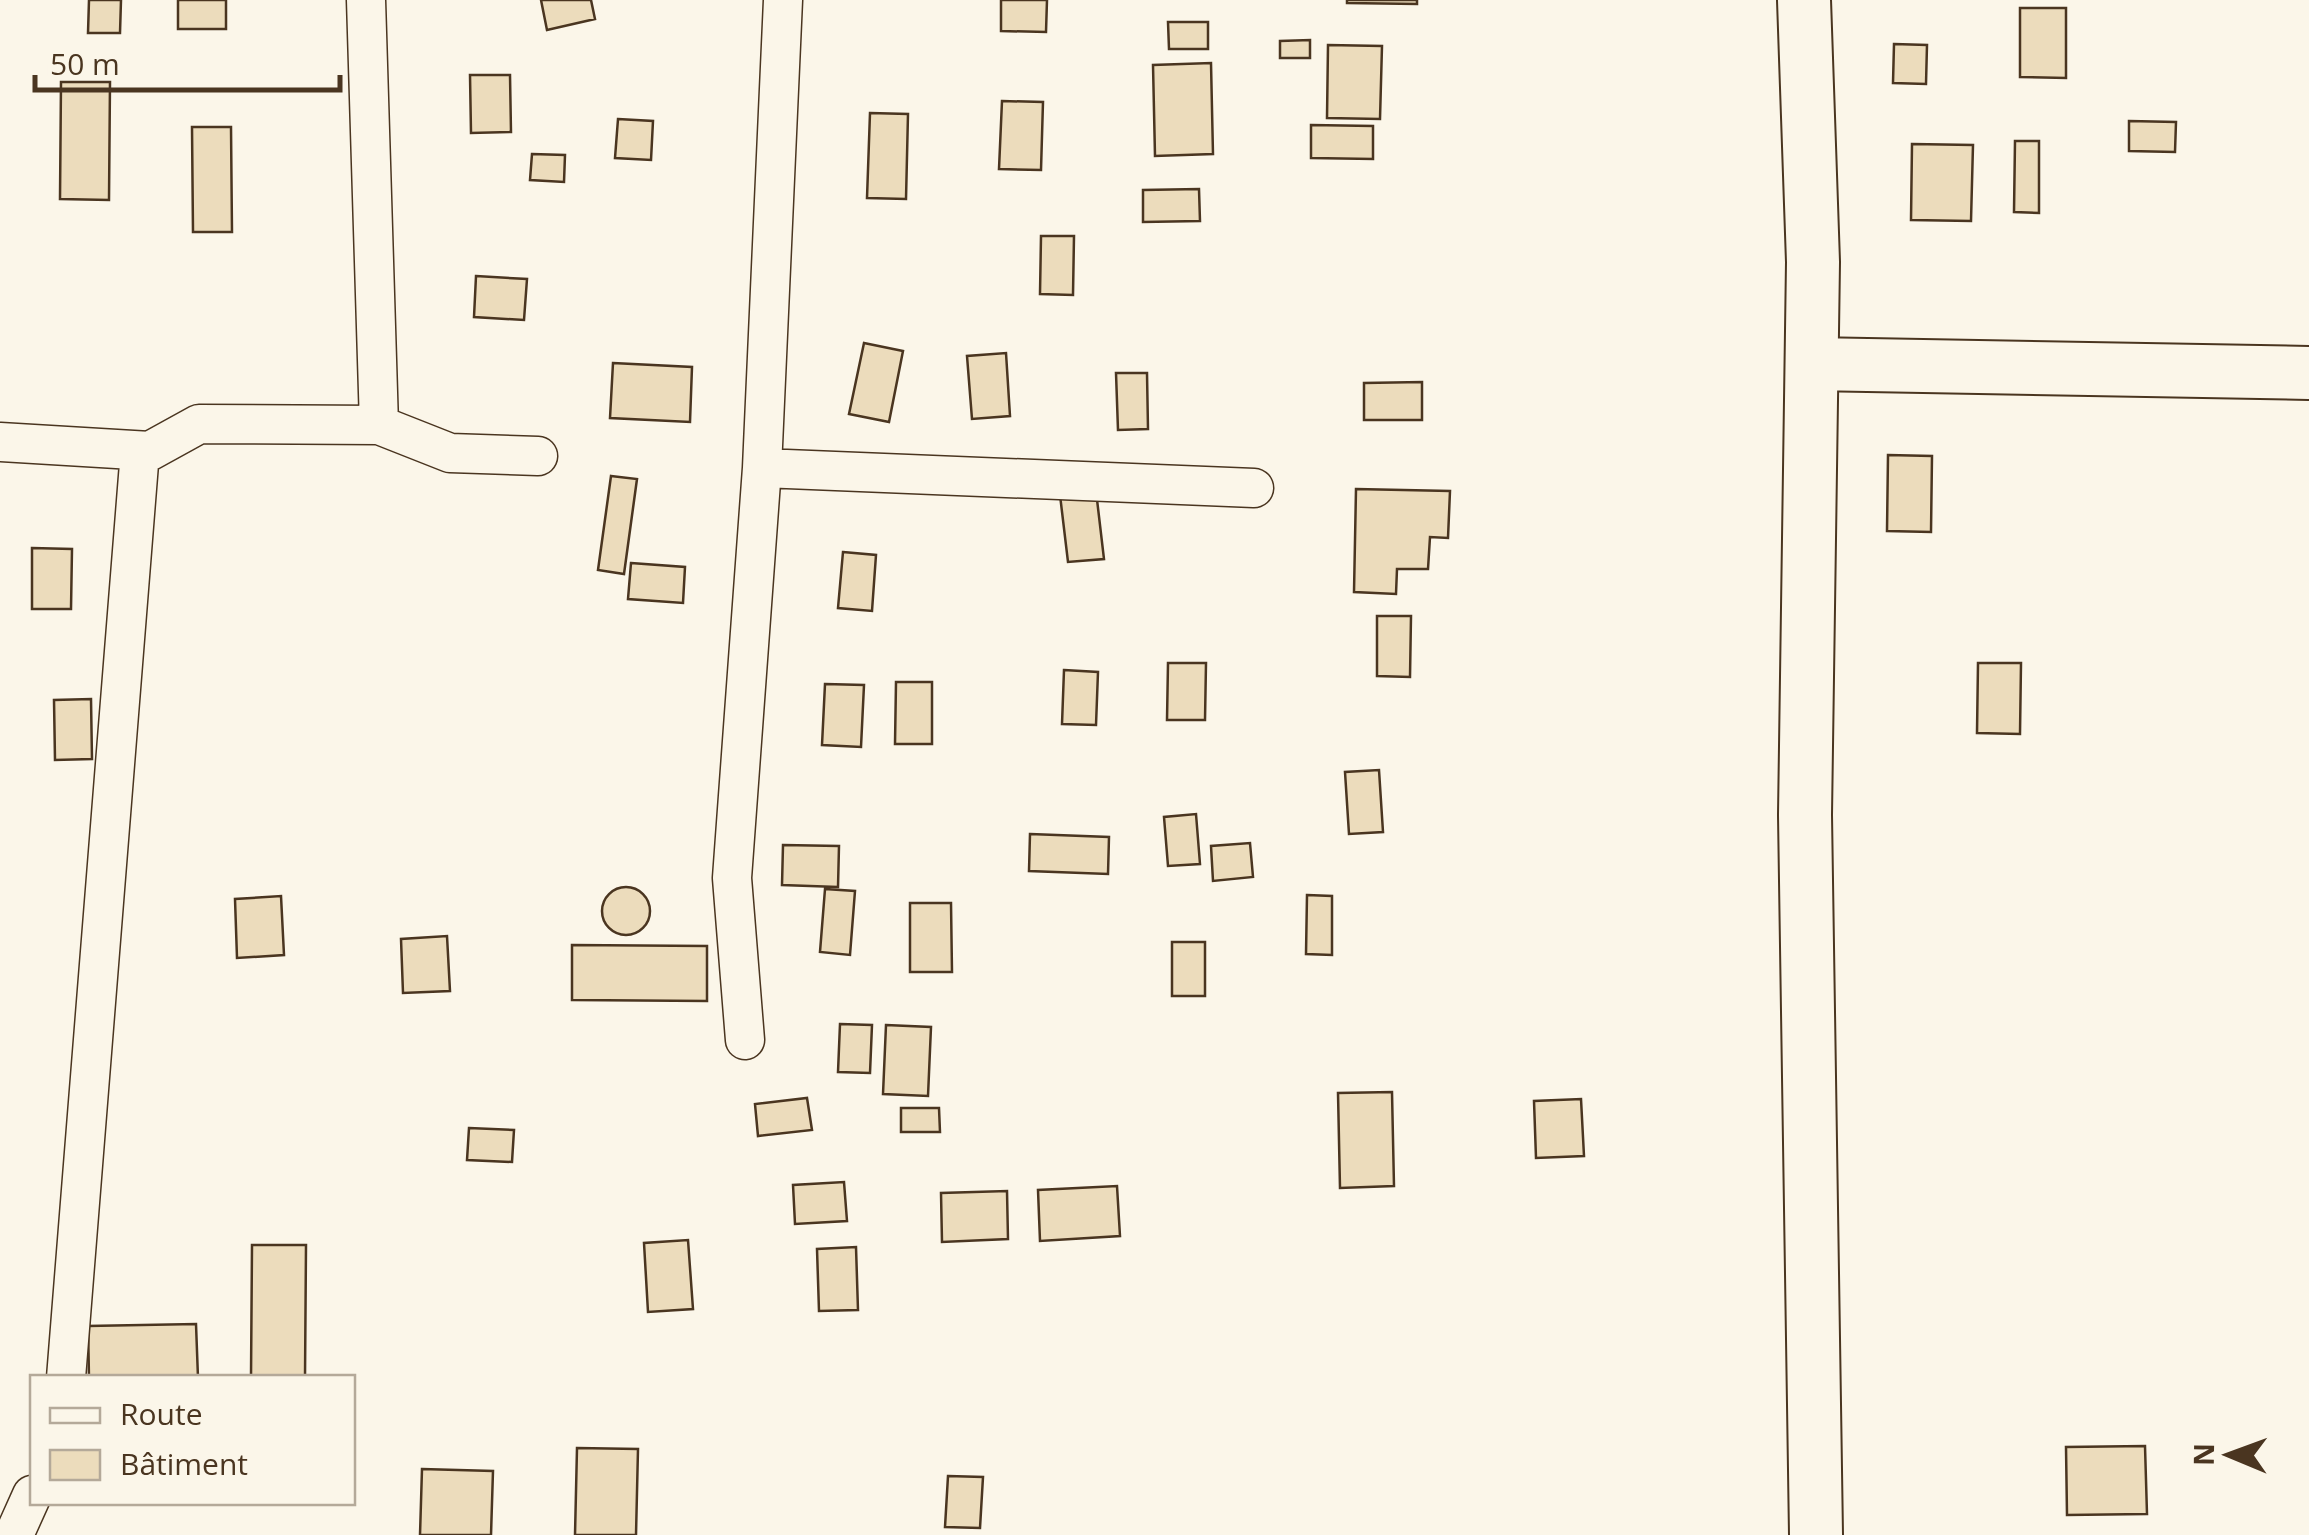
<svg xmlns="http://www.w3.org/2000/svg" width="2309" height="1535" font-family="'Open Sans',sans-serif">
  <rect width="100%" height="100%" fill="#fbf6e9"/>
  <path fill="#ecdcbc" stroke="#4a3520" stroke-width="2.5" d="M89 0H121L120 33H88Z
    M178 0H226V29H178Z
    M541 0H591L595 19 547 30Z
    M1001 0H1047L1046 32 1001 31Z
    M1347 0H1417V4L1347 3Z
    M2020 8H2066V78L2020 77Z
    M1168 22H1208V49H1169Z
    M1310 40V58H1280V41Z
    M1894 44 1927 45 1926 84 1893 83Z
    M1328 45 1382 46 1380 119 1327 118Z
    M1211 63 1213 154 1155 156 1153 65Z
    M470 75H510L511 132 471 133Z
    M61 82H110L109 200 60 199Z
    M1002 101 1043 102 1041 170 999 169Z
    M870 113 908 114 906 199 867 198Z
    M618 119 653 121 651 160 615 158Z
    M2129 121 2176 122 2175 152 2129 151Z
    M1311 125 1373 126V159L1311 158Z
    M192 127H231L232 232H193Z
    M2015 141H2039V213L2014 212Z
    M1912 144 1973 145 1971 221 1911 220Z
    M532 154 565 155 564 182 530 180Z
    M1199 189 1200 221 1143 222V190Z
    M1041 236H1074L1073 295 1040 294Z
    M476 276 527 279 524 320 474 317Z
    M864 343 903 351 889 422 849 414Z
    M1006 353 1010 416 972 419 967 356Z
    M613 363 692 367 690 422 610 418Z
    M1116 373H1147L1148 429 1118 430Z
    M1422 382V420H1364V383Z
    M1888 455 1932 456 1931 532 1887 531Z
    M611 476 637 479 624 574 598 570Z
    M1356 489 1450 491 1448 538 1430 537 1428 569H1397L1396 594 1354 592Z
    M1096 491 1104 559 1068 562 1060 495Z
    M32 548 72 549 71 609H32Z
    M843 552 876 555 872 611 838 608Z
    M631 563 685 567 683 603 628 599Z
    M1377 616H1411L1410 677 1377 676Z
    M1168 663H1206L1205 720H1167Z
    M1978 663H2021L2020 734 1977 733Z
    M1064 670 1098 672 1096 725 1062 724Z
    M896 682H932V744H895Z
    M825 684 864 685 861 747 822 745Z
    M91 699 92 759 55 760 54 700Z
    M1379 770 1383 832 1349 834 1345 772Z
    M1196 814 1200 864 1168 866 1164 817Z
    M1030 834 1109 837 1108 874 1029 871Z
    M1250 843 1253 877 1213 881 1211 846Z
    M783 845 839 846 838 887 782 885Z
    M602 911a24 24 0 1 1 48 0a24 24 0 1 1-48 0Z
    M825 889 855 891 850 955 820 952Z
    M1307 895 1332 896V955L1306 954Z
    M281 896 284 955 237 958 235 899Z
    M910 903H951L952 972H910Z
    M447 936 450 991 403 993 401 939Z
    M1172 942H1205V996H1172Z
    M572 945 707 946V1001L572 1000Z
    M840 1024 872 1025 870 1073 838 1072Z
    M886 1025 931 1027 928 1096 883 1094Z
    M1392 1092 1394 1186 1340 1188 1338 1093Z
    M807 1098 812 1130 758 1136 755 1104Z
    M1581 1099 1584 1156 1536 1158 1534 1101Z
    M901 1108H939L940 1132H901Z
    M469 1128 514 1130 512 1162 467 1160Z
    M844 1182 847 1221 795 1224 793 1185Z
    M1117 1186 1120 1236 1040 1241 1038 1190Z
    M1007 1191 1008 1239 942 1242 941 1193Z
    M688 1240 693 1309 648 1312 644 1243Z
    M252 1245H306L305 1378 251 1377Z
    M856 1247 858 1310 819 1311 817 1249Z
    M196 1324 198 1378H89L88 1326Z
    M2145 1446 2147 1514 2067 1515 2066 1447Z
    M577 1448 638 1449 636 1535H575Z
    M422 1469 493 1471 491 1535H420Z
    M948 1476 983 1477 980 1528 945 1527Z"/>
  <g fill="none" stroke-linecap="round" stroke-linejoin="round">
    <g stroke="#4a3520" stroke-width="41">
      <path id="street" d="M366 0 379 425
        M0 442 150 451 199 424 379 425 450 453 538 456
        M762 468 1254 488
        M745 1040 732 878 762 468 783 0
        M66 1378 140 451
        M14 1535 32 1495"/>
    </g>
    <g stroke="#4a3520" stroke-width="56">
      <path id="secondary" d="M1804 0 1813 262 1805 815 1816 1535
        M1812 364 2309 373"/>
    </g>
    <use href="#street" stroke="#fbf6e9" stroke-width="38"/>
    <use href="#secondary" stroke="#fbf6e9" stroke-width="52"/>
  </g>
  <rect x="30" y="1375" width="325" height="130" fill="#fbf6e9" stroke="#b4a999" stroke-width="2.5"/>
  <rect x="50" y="1408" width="50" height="15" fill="#fbf6e9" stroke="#b4a999" stroke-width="2.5"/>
  <text x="120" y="1425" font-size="30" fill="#4a3520">Route</text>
  <rect x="50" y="1450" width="50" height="30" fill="#ecdcbc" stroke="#b4a999" stroke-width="2.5"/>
  <text x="120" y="1475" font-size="30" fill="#4a3520">Bâtiment</text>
  <g transform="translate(2229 1455) rotate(271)" stroke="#fbf6e9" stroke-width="8" paint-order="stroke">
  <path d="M0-8L18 38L0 25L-18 38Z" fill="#4a3520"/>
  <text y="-15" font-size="28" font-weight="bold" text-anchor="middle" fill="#4a3520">N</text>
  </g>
  <path d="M35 75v15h305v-15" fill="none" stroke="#4a3520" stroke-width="5"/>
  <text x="50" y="75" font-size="30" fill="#4a3520" stroke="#fbf6e9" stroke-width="8" paint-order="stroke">50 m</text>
</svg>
